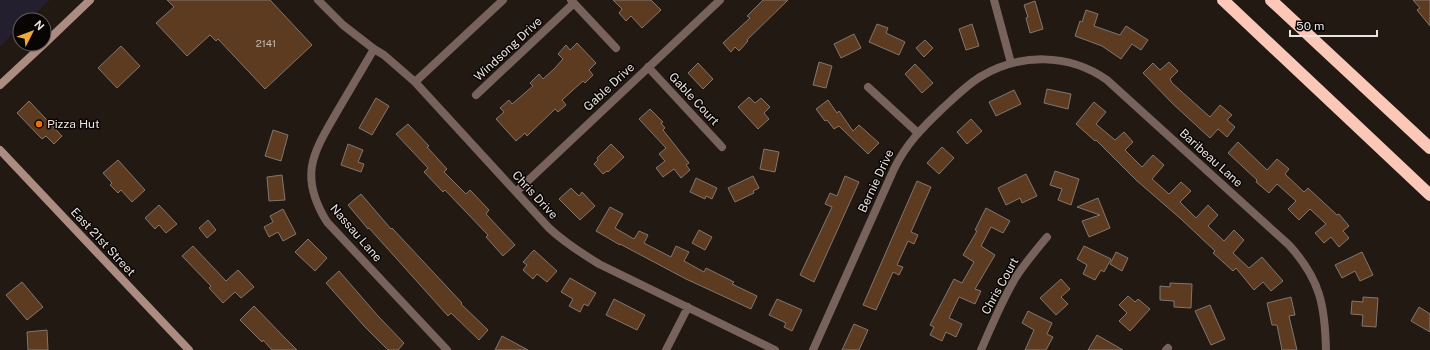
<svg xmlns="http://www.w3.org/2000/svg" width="1430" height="350" font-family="'Public Sans',sans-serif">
  <rect width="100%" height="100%" fill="#221913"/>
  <path fill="#231f2f" d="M0 0H50L28 20H20V27L0 46Z"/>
  <path fill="#5d3b21" stroke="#81766e" d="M167 0H270L312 45 265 89 218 39 216 41 210 35 187 56 156 23 174 7Z
    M613 0H651L661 10 642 28 631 16 626 21 619 13 622 9Z
    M763 0H788L747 40 748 41 739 51 735 47 731 52 723 43 750 18 747 16Z
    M1413 0H1430V26L1417 10 1420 8Z
    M1035 1 1043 29 1030 33 1026 18 1028 17 1024 5Z
    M1086 10 1098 14 1094 26 1120 35 1126 26 1148 40 1141 50 1132 44 1121 59 1102 46 1075 36 1080 21 1082 22Z
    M877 24 888 28 886 33 905 42 899 55 869 42Z
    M972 24 979 46 966 50 959 29Z
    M854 34 861 48 841 58 834 44Z
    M925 40 933 48 924 57 916 48Z
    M577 43 596 63 589 70 593 75 585 83 583 81 562 100 566 105 558 112 555 109 527 136 525 133 516 141 496 119 504 112 500 108 509 100 512 104 533 86 530 83 539 74 543 79 554 69 563 59 558 54 566 45 570 50Z
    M121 46 140 66 117 88 98 68Z
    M819 62 832 66 826 88 813 85Z
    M1169 62 1178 71 1170 79 1172 83 1210 117 1220 105 1232 115 1227 120 1235 127 1227 137 1218 129 1210 138 1173 104 1143 73 1153 63 1160 70Z
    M698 63 713 79 703 89 688 73Z
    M915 64 933 83 922 93 905 74Z
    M1047 89 1071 94 1068 109 1044 103Z
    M1014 90 1021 104 996 116 989 102Z
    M749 97 755 103 761 98 770 107 764 113 769 119 758 129 738 107Z
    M376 98 389 106 372 135 359 128Z
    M828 100 837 113 839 111 853 131 859 125 879 143 868 154 839 126 834 129 827 120 825 121 816 109Z
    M29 101 62 136 54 144 46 136 42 139 17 113Z
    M1094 102 1106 112 1096 124 1115 140 1124 132 1133 142 1125 150 1142 167 1153 155 1164 165 1152 179 1169 194 1181 182 1191 191 1180 202 1196 218 1208 205 1218 215 1208 226 1224 241 1234 230 1244 240 1233 253 1249 268 1262 257 1283 281 1271 291 1263 282 1254 290 1236 268 1233 271 1213 253 1215 251 1181 219 1136 180 1096 140 1095 141 1076 124Z
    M650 109 663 122 661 123 665 128 663 130 689 163 686 165 690 170 681 178 674 169 663 177 656 168 665 161 659 154 666 148 639 119Z
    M971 119 982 131 967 144 957 132Z
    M408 124 429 146 427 147 447 169 444 172 466 194 470 190 489 210 486 214 515 245 503 256 486 237 488 235 445 190 443 192 424 172 428 168 396 134Z
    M273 130 288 135 281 161 265 156Z
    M1238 142 1267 170 1277 159 1289 169 1285 174 1304 192 1308 188 1337 215 1339 214 1349 226 1343 231 1349 238 1339 247 1331 237 1324 243 1315 233 1326 224 1310 209 1299 220 1288 209 1296 201 1277 184 1269 193 1256 182 1257 180 1228 153Z
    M348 144 363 150 358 162 364 164 361 172 341 165Z
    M611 144 624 157 608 172 607 171 603 174 594 164 598 160 597 158Z
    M942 147 954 158 939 174 927 163Z
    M764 149 779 152 775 172 760 169Z
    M118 160 145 190 132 202 121 190 118 193 110 185 112 183 103 173Z
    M1055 171 1079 179 1071 205 1058 200 1062 189 1050 185Z
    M1026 174 1037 196 1022 203 1020 198 1006 205 998 188Z
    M282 175 285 200 269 201 267 177Z
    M753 176 759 188 753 191 754 193 735 202 728 188Z
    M845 176 859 182 814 282 800 275 832 207 825 204 830 193 837 196Z
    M696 178 717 188 712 199 706 196 705 199 690 192Z
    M917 181 931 187 911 232 918 235 914 244 908 241 897 265 903 267 899 275 893 272 876 310 863 305Z
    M571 188 579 196 582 192 595 206 580 220 559 199Z
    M361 194 391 229 392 228 462 303 461 304 488 330 479 340 451 313 448 316 369 228 368 229 348 205Z
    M1098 198 1110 228 1089 237 1082 221 1100 215 1077 207Z
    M159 205 177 224 166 233 159 225 155 229 145 218Z
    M610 207 623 214 615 228 634 239 639 231 648 235 644 243 671 257 676 246 689 252 684 261 704 272 706 268 734 282 732 284 757 296 751 309 686 279 620 244V245L596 231Z
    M986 208 1010 221 1003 233 991 227 981 246 995 255 975 289 981 291 975 304 959 297 949 318 962 324 956 337 946 332 942 341 930 335 934 327 930 325 954 279 962 283 974 262 963 255 977 231 975 230Z
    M283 209 296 234 283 241 278 232 269 237 264 227 273 222 270 216Z
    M208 220 216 230 207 238 199 228Z
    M699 230 712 237 705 250 692 243Z
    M308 239 327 258 315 271 295 252Z
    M193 246 226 281 238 270 254 287 241 298 235 292 223 303 209 288 211 286 182 256Z
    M1084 246 1111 259 1104 272 1101 270 1095 280 1083 274 1087 265 1077 259Z
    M534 250 557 271 547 282 537 274 533 279 523 270 527 265 523 262Z
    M1116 252 1128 258 1122 271 1110 264Z
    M1362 252 1373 275 1360 281 1355 271 1342 278 1335 265Z
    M339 271 378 316 404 343 398 350H388L365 327 326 283Z
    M570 278 596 293 588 306 584 304 580 312 569 306 573 299 561 292Z
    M1061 279 1070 289 1061 297 1068 304 1056 315 1040 298Z
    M22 282 43 307 27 320 6 295Z
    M1170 283 1192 284 1191 308 1174 307V301L1160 300V286L1170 287Z
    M1128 296 1135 302 1138 299 1150 309 1130 331 1119 321 1127 313 1119 305Z
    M1291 297 1295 315 1289 316 1297 350H1282L1277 325H1272L1267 303Z
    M1363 297 1378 298 1376 327 1362 326 1363 315 1351 314 1352 301 1363 302Z
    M614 299 645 315 637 330 606 315Z
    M777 299 802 310 792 331 784 327 786 323 769 315Z
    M1210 305 1225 339 1211 345 1195 311Z
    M254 306 284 337 297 350H272L263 340 262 342 240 320Z
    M1419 307 1430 314V332L1411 321Z
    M1028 311 1052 323 1047 334 1053 337 1046 350H1025L1034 330 1022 323Z
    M854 324 868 330 859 350H842Z
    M47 330 48 350H28L27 332Z
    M1097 335 1123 350H1088Z
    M502 336 528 350H495Z"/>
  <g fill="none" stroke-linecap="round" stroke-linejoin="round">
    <path stroke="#77625c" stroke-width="8" d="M318 0 343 25 374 49 384 55 415 82 549 228C564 242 581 253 599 264L775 350
      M571 0 616 48
      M994 0 1011 63
      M374 49C362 69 350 90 338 110 313 153 298 175 327 222L447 350
      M648 67 722 147
      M415 82 503 0
      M868 87 918 133
      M476 95 574 3
      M516 192 720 0
      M666 350 688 307
      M813 350 894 169C906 144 923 127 943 108 955 97 967 85 980 77 1019 53 1069 53 1107 80L1289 245C1320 279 1325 305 1326 350
      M981 350C992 325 1002 300 1016 277 1025 263 1036 250 1047 237
      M1166 350 1168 348"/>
    <path stroke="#ac8b81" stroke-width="8" d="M44 44 90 0
      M0 85 44 44
      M0 150 189 350"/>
    <path stroke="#fbc8b8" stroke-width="12" d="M1223 0 1430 195
      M1271 0 1430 148"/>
  </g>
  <circle fill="#e8710a" stroke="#090504" stroke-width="1.5" cx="39" cy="124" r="4"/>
  <g text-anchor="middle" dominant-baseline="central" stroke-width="3" stroke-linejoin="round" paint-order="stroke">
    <g font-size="10" fill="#c6b8af">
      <text x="266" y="43">2141</text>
    </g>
    <g font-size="12" fill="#e9e2de" stroke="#090504">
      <text transform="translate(508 49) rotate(-43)">Windsong Drive</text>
      <text transform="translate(609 87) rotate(-43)">Gable Drive</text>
      <text transform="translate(694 99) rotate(47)">Gable Court</text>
      <text transform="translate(1211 158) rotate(42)">Baribeau Lane</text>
      <text transform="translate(876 181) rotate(-65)">Bernie Drive</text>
      <text transform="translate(535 195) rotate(47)">Chris Drive</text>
      <text transform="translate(356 233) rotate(49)">Nassau Lane</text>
      <text transform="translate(103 242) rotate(47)">East 21st Street</text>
      <text transform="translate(1000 286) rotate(-61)">Chris Court</text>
    </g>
    <g font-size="12" fill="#e9e2de" stroke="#090504" text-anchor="start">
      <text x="47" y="124">Pizza Hut</text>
    </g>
  </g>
  <g transform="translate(32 32) rotate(48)"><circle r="19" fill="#090504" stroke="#635d5b"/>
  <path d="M0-3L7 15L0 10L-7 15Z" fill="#eea83c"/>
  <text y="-6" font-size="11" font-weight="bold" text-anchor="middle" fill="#e9e2de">N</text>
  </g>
  <path d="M1290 30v6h87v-6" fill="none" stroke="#e9e2de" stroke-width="2"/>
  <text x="1296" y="30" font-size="12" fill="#e9e2de" stroke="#090504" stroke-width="3" paint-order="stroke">50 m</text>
</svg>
